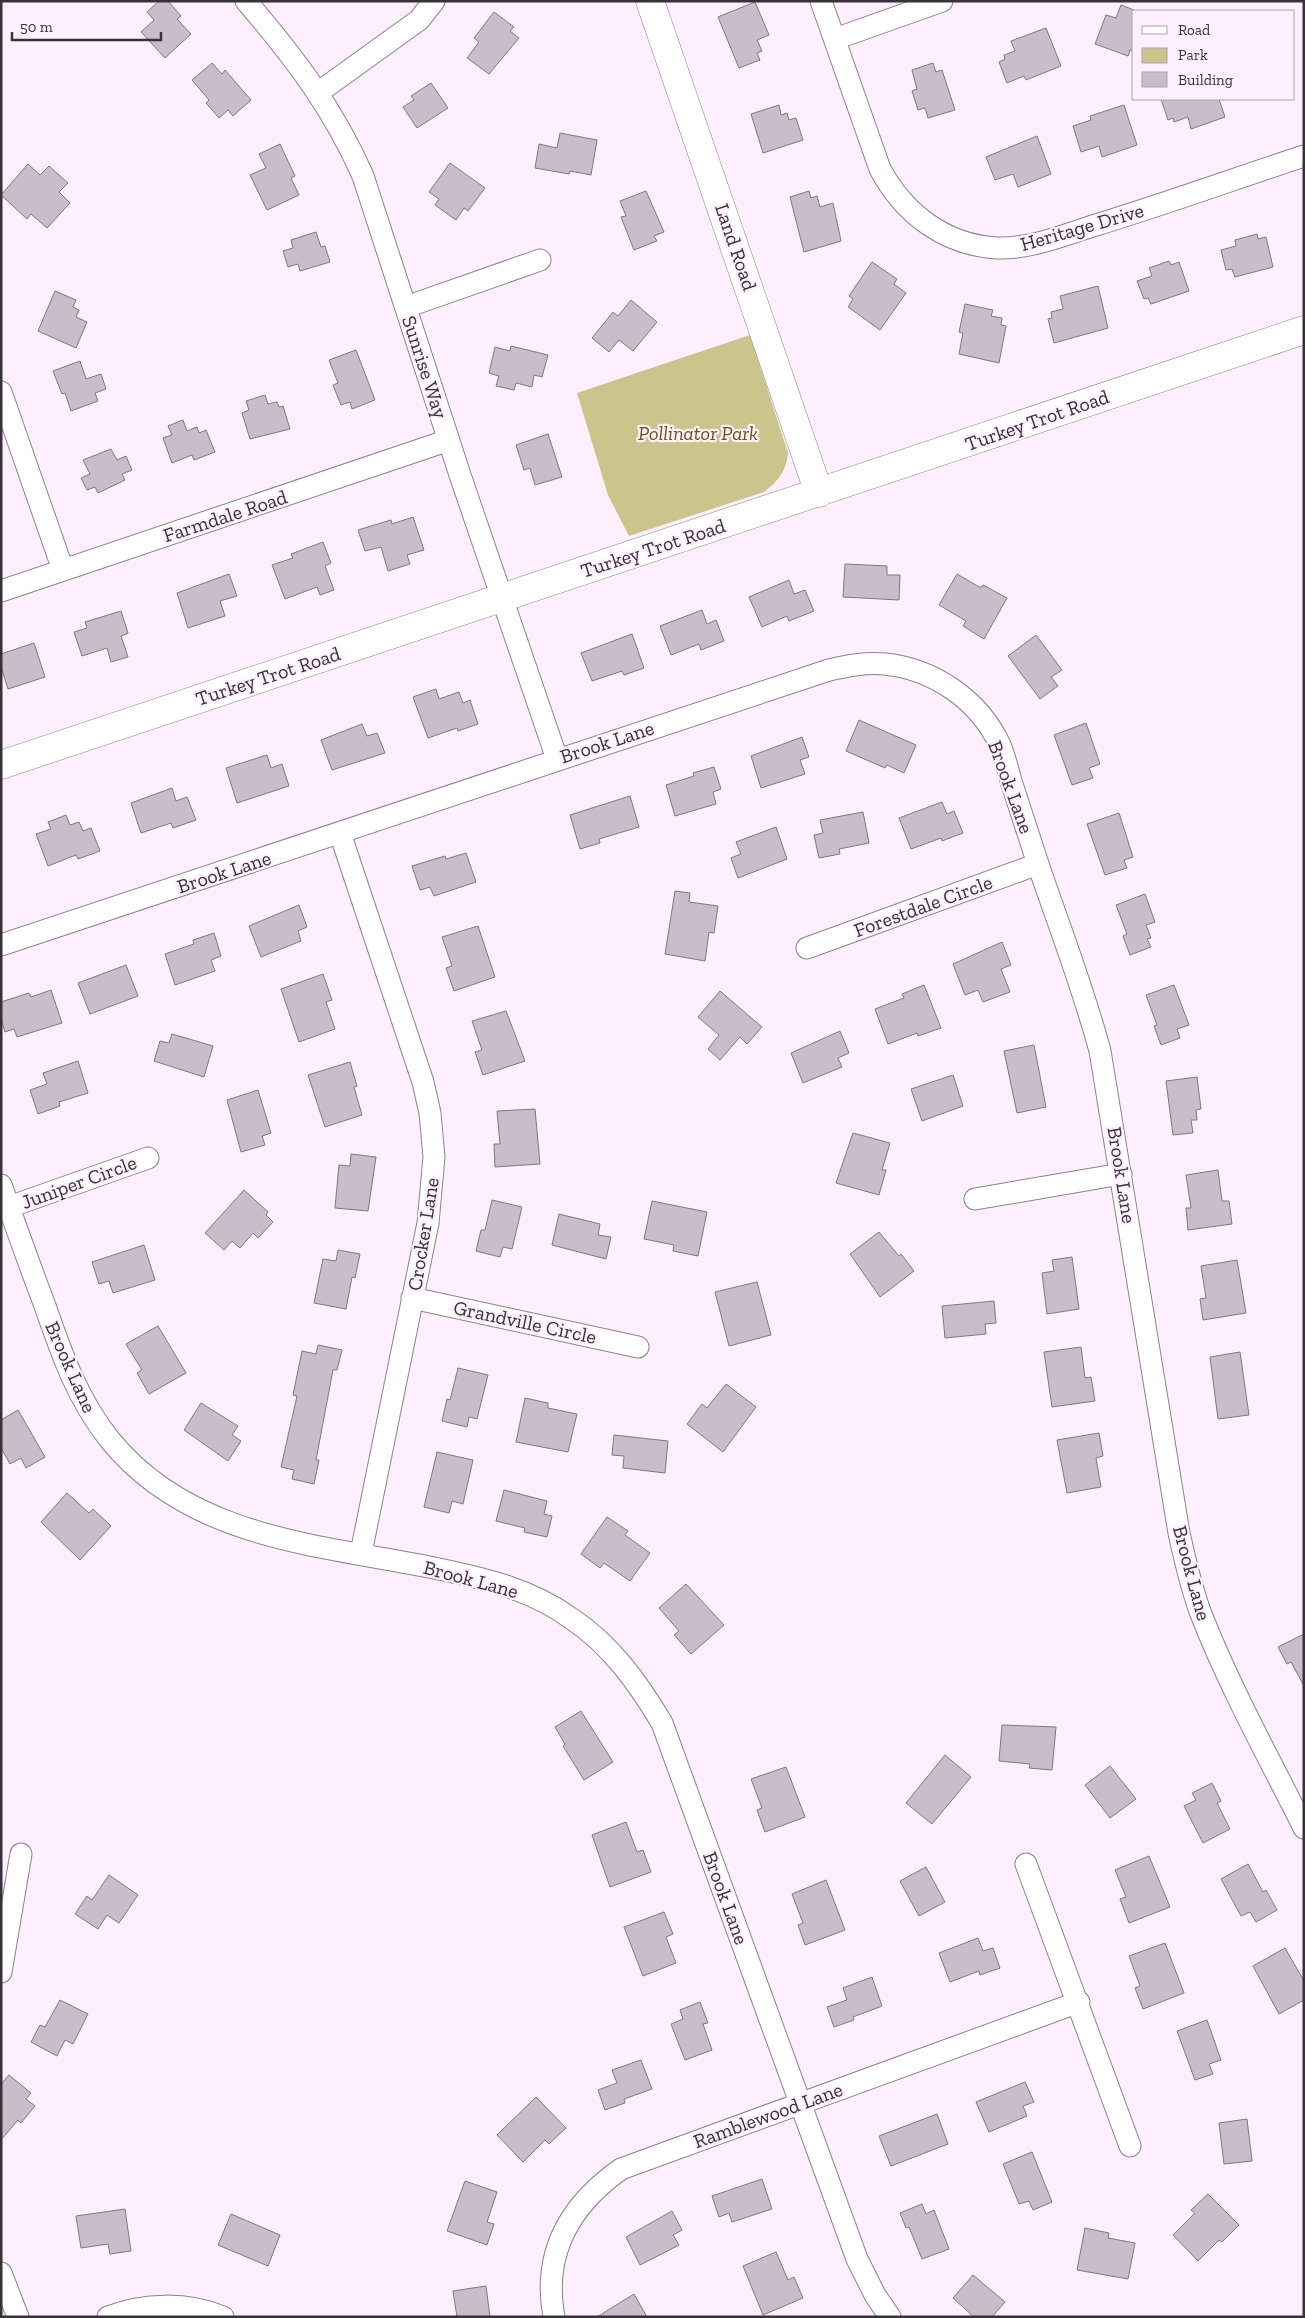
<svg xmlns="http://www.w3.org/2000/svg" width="1305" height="2318" font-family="'Zilla Slab',serif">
  <rect width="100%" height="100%" fill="#fdeffd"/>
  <path fill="#cbc48b" d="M750 335 788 453C786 472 778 481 764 492L629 536 608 495 577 393Z"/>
  <path fill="#cabdca" stroke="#827683" d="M159 1H168L181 16 177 19 191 34 165 58 141 32 154 20 147 12Z
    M755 2 769 35 757 40 762 51 757 53 760 60 739 68 718 17Z
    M1121 5 1134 10V52L1130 50 1128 56 1095 44 1106 15 1116 18Z
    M494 12 514 27 510 31 519 38 489 74 467 58 479 42 474 38Z
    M1046 28 1061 66 1026 80 1024 76 1007 83 999 62 1005 59 1004 55 1015 51 1011 41Z
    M212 63 222 74 225 70 251 100 233 116 228 110 219 118 206 103 209 100 192 80Z
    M933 63 936 72 942 70 955 110 928 118 925 108 918 110 912 91 917 89 912 70Z
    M431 83 448 108 417 128 403 107 414 100 411 96Z
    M1161 99H1219L1225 117 1191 129 1188 117 1174 122 1173 118 1168 120Z
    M779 105 781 115 787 113 789 120 796 118 803 140 763 153 751 114Z
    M1124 105 1137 145 1102 157 1099 146 1081 152 1073 126 1091 120 1090 116Z
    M560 133 597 140 591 175 570 171 569 174 535 168 539 144 557 148Z
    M1037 136 1051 174 1018 187 1013 174 995 180 986 157Z
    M280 144 295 176 291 178 299 195 267 210 250 175 266 168 259 154Z
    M450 163 485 188 468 211 464 208 456 220 435 205 439 199 429 192Z
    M28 164 40 175 49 166 68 183 59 192 70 203 47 228 31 214 27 219 1 195Z
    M646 191 664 232 654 236 657 241 634 250 621 217 626 216 620 201Z
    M809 191 811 198 817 196 820 207 833 203 841 241 804 252 790 197Z
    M316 232 321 247 325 246 330 262 300 271 298 264 288 267 283 251 293 248 291 240Z
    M1257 234 1258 239 1266 237 1273 267 1235 277 1232 269 1226 270 1221 250 1236 246 1235 240Z
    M1169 261 1171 265 1179 262 1189 291 1151 304 1148 298 1144 299 1137 281 1152 276 1149 268Z
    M872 262 897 279 894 284 906 293 880 330 848 307 853 299 849 296Z
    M1098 286 1108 328 1054 343 1048 319 1052 318 1051 312 1063 309 1060 296Z
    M55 291 76 300 73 307 79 310 76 317 87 322 76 348 38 331Z
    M631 300 657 322 633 351 619 340 609 352 592 338 613 312 618 316Z
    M965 304 993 310 991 316 1002 318 1001 325 1006 326 999 363 959 354 963 333 959 332Z
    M511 346 548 355 542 377 534 375 532 387 516 383 514 390 496 386 499 376 489 373 495 347 510 351Z
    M356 350 375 400 352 409 350 402 341 405 333 385 338 383 329 360Z
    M80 361 86 379 101 374 106 389 95 393 98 401 71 411 65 393 62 394 53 371Z
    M265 395 268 404 277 402 279 407 283 406 290 429 250 439 242 413 249 410 246 401Z
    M183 420 187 431 197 427 199 433 206 430 215 452 194 460 192 455 172 463 163 438 172 435 168 426Z
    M548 434 562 477 535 485 530 468 524 470 516 445Z
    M111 449 117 460 126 456 132 470 122 474 125 480 98 493 95 487 87 490 81 478 90 474 83 460Z
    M413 517 424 550 407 555 410 564 388 571 381 547 365 551 358 530 391 520 392 524Z
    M323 542 331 563 325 566 334 590 320 595 317 587 285 599 272 565 293 558 291 554Z
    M845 564 887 566V575H900L899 600 843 597Z
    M229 574 237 596 220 601 225 616 188 628 177 593Z
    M957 574 981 588 983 585 1007 598 984 639 963 626 966 621 939 605Z
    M789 580 794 594 805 590 814 611 789 621 787 616 762 627 749 597Z
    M702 610 707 624 716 620 724 641 701 650 699 644 671 655 660 626Z
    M121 611 128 633 121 636 128 657 111 662 107 648 82 656 74 632 87 628 85 622Z
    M632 634 644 668 624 675 622 671 592 681 581 653Z
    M1036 635 1062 670 1051 677 1058 686 1040 699 1008 656Z
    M34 643 45 677 8 689 1 667V654Z
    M436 689 439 699 459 692 463 703 470 700 478 724 458 731 457 728 428 738 413 697Z
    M859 720 916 745 904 773 887 765 885 768 846 751Z
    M1086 723 1100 764 1089 768 1093 778 1072 785 1054 735Z
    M362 724 367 736 377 733 385 753 332 770 321 740Z
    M802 737 809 757 800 760 805 774 761 788 751 756Z
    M267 755 271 768 282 764 289 786 237 803 226 768Z
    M714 767 721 789 713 792 716 804 675 816 666 785 694 776 693 773Z
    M172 788 176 801 187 797 196 820 173 828 171 823 141 833 131 803Z
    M630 796 639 827 599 839 600 843 580 849 570 815Z
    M942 802 947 814 954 811 963 833 942 841 941 838 911 849 899 818Z
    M863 812 869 843 839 849 840 854 819 858 814 835 823 833 820 820Z
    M1119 813 1133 857 1124 860 1127 868 1105 875 1087 824Z
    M66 815 70 825 79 822 83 831 91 828 100 851 78 859 76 855 48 866 36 834 51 829 48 822Z
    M776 827 787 859 738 878 731 858 741 854 736 842Z
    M466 853 476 882 434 896 430 887 420 890 412 866 445 856 446 859Z
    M675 891 690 893 689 902 718 906 714 933 709 932 705 961 665 954Z
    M1145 894 1155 922 1146 925 1151 938 1147 939 1151 947 1130 955 1123 936 1127 934 1116 905Z
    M299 905 307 927 298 931 301 941 261 957 249 926Z
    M478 926 495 977 454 991 446 968 452 966 442 937Z
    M214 933 221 956 211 960 215 971 175 985 165 954 194 944 193 940Z
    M1002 942 1011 965 1001 969 1010 992 983 1002 978 990 965 995 953 964Z
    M126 965 138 996 90 1014 78 983Z
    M323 974 332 1000 326 1002 335 1029 299 1042 281 989Z
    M924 985 941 1028 918 1036 917 1033 888 1044 875 1009 904 998 902 994Z
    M1174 985 1189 1025 1177 1029 1180 1038 1161 1045 1154 1026 1157 1025 1146 995Z
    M51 990 62 1023 17 1037 14 1029 5 1032 1 1019V1002L29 993 31 997Z
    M720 991 762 1027 747 1044 740 1037 720 1060 708 1049 719 1035 698 1017Z
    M506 1011 525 1061 483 1075 475 1052 482 1050 472 1021Z
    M840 1031 849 1053 838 1058 842 1067 803 1083 791 1053Z
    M172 1034 213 1046 204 1077 154 1061 160 1041 169 1043Z
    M1034 1045 1046 1107 1017 1113 1004 1051Z
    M78 1061 88 1093 59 1102 60 1106 38 1114 30 1090 47 1084 43 1073Z
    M350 1062 357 1086 354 1087 362 1115 325 1127 308 1075Z
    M953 1075 963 1106 922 1121 911 1089Z
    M1197 1077 1201 1109 1196 1110 1197 1120H1191L1193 1133 1173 1135 1166 1081Z
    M258 1090 271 1133 262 1136 265 1145 241 1152 227 1100Z
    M535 1109 540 1164 495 1167 494 1144H500L497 1111Z
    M853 1133 890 1143 882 1170H886L879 1195 836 1183Z
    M351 1154 376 1157 368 1211 335 1208 339 1165 350 1166Z
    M1218 1170 1222 1201H1229L1232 1224 1188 1230 1186 1208H1191L1186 1175Z
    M244 1190 268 1212 266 1215 273 1222 258 1238 253 1233 240 1248 232 1241 224 1250 205 1233Z
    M492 1200 522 1207 512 1249 503 1247 500 1257 476 1251 481 1230H485Z
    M652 1201 707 1212 698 1256 673 1251 674 1245 644 1239Z
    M559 1214 600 1224 598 1235 611 1237 606 1259 552 1245Z
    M879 1232 899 1256 901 1254 914 1271 880 1297 850 1254Z
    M144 1245 155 1280 113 1293 109 1281 99 1284 92 1262Z
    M338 1250 360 1254 355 1278 352 1277 346 1309 314 1303 323 1259 336 1261Z
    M1072 1257 1079 1309 1047 1314 1042 1273 1054 1271 1052 1260Z
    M1237 1260 1246 1313 1203 1320 1200 1299 1206 1298 1201 1266Z
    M757 1282 771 1335 729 1346 715 1292Z
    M994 1301 996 1323 985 1324 986 1334 945 1338 942 1306Z
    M158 1326 186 1373 149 1394 137 1373 142 1370 126 1344Z
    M318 1345 342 1350 337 1370H333L316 1460H319L314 1484 292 1479 294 1470 281 1467 297 1396 293 1395 302 1351 316 1354Z
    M1081 1347 1085 1378 1091 1377 1095 1401 1052 1407 1044 1352Z
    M1240 1352 1249 1415 1218 1419 1210 1357Z
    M458 1368 488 1375 477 1419 469 1417 467 1427 442 1421 447 1399 450 1400Z
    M726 1384 756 1407 723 1452 687 1424 702 1404 707 1408Z
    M525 1398 548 1403V1408L577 1414 568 1452 516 1442Z
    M201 1403 238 1426 232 1435 241 1441 228 1461 184 1430Z
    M18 1410 45 1457 26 1468 21 1458 10 1464 1 1448V1420Z
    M1099 1433 1103 1456 1096 1458 1101 1487 1067 1493 1057 1440Z
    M614 1435 668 1441 665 1473 623 1468 624 1456 612 1455Z
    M437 1452 473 1460 463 1504 452 1501 449 1513 424 1507Z
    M504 1490 547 1501 544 1514 552 1516 547 1537 524 1532 525 1528 496 1521Z
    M67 1493 89 1513 93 1509 111 1526 80 1560 41 1522Z
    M607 1517 628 1531 625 1535 650 1553 630 1581 604 1563 600 1568 581 1554Z
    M686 1584 724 1625 691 1654 674 1635 679 1631 659 1608Z
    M1304 1634V1686L1291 1662 1287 1664 1278 1647Z
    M581 1711 613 1762 584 1780 563 1746 565 1744 555 1727Z
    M1002 1725 1056 1727 1052 1770 1029 1768 1030 1764 999 1761Z
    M945 1755 971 1777 932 1824 906 1803Z
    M1110 1766 1136 1799 1110 1818 1085 1785Z
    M786 1767 805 1817 765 1832 757 1810 762 1808 751 1779Z
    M1212 1783 1221 1801 1217 1803 1230 1829 1203 1843 1184 1806 1196 1800 1192 1793Z
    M626 1822 637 1852 643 1850 651 1872 610 1887 592 1835Z
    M1149 1856 1170 1907 1129 1923 1120 1899 1126 1897 1115 1870Z
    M1248 1864 1263 1892 1266 1890 1277 1910 1256 1922 1250 1912 1241 1916 1221 1879Z
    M926 1867 945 1902 919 1916 900 1881Z
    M109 1875 138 1895 119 1923 107 1915 98 1929 75 1914 87 1896 92 1900Z
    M826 1880 845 1930 805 1945 798 1925 803 1923 792 1894Z
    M664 1912 673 1934 666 1937 676 1963 643 1976 624 1927Z
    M978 1938 983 1951 993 1948 1000 1968 980 1975 979 1971 950 1982 939 1953Z
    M1165 1943 1184 1993 1143 2009 1135 1988 1140 1986 1129 1956Z
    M1285 1948 1304 1981V2000L1279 2014 1253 1966Z
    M872 1977 882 2006 853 2017 854 2020 834 2027 827 2007 847 2000 843 1988Z
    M60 2000 88 2014 73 2044 65 2040 57 2056 31 2042 40 2025 45 2027Z
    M700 2002 708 2023 703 2024 712 2050 685 2060 671 2024 683 2019 680 2010Z
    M1207 2020 1221 2060 1209 2064 1213 2074 1195 2080 1177 2031Z
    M641 2060 652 2089 624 2099 625 2103 605 2110 598 2090 617 2083 612 2070Z
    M9 2075 31 2093 26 2099 35 2106 21 2123 18 2120 1 2140V2084Z
    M1025 2082 1034 2102 1023 2106 1027 2116 989 2132 976 2102Z
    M536 2097 566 2128 549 2144 545 2140 523 2162 497 2135Z
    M937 2114 948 2144 891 2166 879 2136Z
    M1247 2119 1252 2161 1224 2164 1219 2123Z
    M1032 2152 1052 2202 1033 2210 1029 2201 1019 2204 1003 2164Z
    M762 2179 772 2209 732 2222 729 2213 719 2217 712 2196Z
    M465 2181 497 2192 487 2222 494 2224 487 2245 447 2231Z
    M1208 2194 1239 2225 1222 2242 1219 2240 1198 2261 1173 2235 1195 2213 1191 2210Z
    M922 2204 926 2214 934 2210 949 2249 922 2259 909 2227 906 2228 900 2213Z
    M125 2209 131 2251 110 2254 108 2244 81 2248 76 2216Z
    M672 2211 682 2230 673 2235 679 2245 640 2265 626 2237Z
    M231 2214 280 2235 268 2266 218 2245Z
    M1085 2228 1109 2233 1108 2238 1135 2243 1128 2279 1077 2270Z
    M776 2252 788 2280 794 2277 803 2298 763 2315 743 2266Z
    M973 2275 1005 2302 992 2317H974L953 2298Z
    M486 2286 490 2317H457L453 2291Z
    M634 2294 647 2317H597Z"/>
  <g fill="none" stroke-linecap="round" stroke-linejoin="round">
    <g stroke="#8d818d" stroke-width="23">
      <path id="minor" d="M246 1C294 57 333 108 363 176L460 475 557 759
        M821 1 880 169C904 214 945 245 997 248 1031 249 1064 235 1096 225 1165 204 1234 179 1304 156
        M835 39 942 1
        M319 92 419 20 434 1
        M406 307 540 260
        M1 392 63 570
        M1 591 449 440
        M340 833 423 1082 430 1113 434 1157 428 1223 361 1553
        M1 945 829 670C847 666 866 662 885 664 934 669 979 700 1000 745 1005 757 1008 770 1011 781 1020 809 1029 837 1038 864 1059 926 1083 987 1100 1051L1179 1533C1185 1560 1191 1588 1201 1614 1230 1688 1269 1758 1304 1828
        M807 948 1038 864
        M1 1185C15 1224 29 1264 44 1303 61 1352 77 1399 110 1440 189 1538 319 1545 434 1568 483 1578 531 1589 572 1619 612 1646 638 1683 662 1723L857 2259 875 2295 890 2317
        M975 1199 1121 1174
        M9 1207 148 1158
        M412 1298 638 1347
        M1026 1864 1130 2146
        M1 1972 21 1854
        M1 2273 18 2317
        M108 2317C144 2303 187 2302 223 2317
        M554 2317C542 2253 570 2205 621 2169L1079 2002"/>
    </g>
    <g stroke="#8d818d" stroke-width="29">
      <path id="tertiary" d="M650 1 819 493
        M1 765 1304 330"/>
    </g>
    <use href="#minor" stroke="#fff" stroke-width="21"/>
    <use href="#tertiary" stroke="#fff" stroke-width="28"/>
  </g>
  <g text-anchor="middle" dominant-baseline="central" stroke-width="4.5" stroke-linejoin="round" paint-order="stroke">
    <g font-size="20" fill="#373237" stroke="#fdeffd">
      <text transform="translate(1082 227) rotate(-16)">Heritage Drive</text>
      <text transform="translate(736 247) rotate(71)">Land Road</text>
      <text transform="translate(425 367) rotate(72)">Sunrise Way</text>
      <text transform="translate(1037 420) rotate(-19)">Turkey Trot Road</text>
      <text transform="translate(225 516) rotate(-18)">Farmdale Road</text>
      <text transform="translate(653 548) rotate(-18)">Turkey Trot Road</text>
      <text transform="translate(268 676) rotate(-18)">Turkey Trot Road</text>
      <text transform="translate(607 742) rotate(-18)">Brook Lane</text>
      <text transform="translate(1011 787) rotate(70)">Brook Lane</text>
      <text transform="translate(224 872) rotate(-18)">Brook Lane</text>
      <text transform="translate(923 906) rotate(-20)">Forestdale Circle</text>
      <text transform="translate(1122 1175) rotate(81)">Brook Lane</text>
      <text transform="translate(79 1182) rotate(-20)">Juniper Circle</text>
      <text transform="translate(423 1234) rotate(-81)">Crocker Lane</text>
      <text transform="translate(525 1322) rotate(12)">Grandville Circle</text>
      <text transform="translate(71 1367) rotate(66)">Brook Lane</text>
      <text transform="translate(1192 1573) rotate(75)">Brook Lane</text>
      <text transform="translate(471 1579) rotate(15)">Brook Lane</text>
      <text transform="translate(726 1898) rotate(70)">Brook Lane</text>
      <text transform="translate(768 2115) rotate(-20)">Ramblewood Lane</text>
    </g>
    <g font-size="20" font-style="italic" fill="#605810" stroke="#fdeffd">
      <text x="698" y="433">Pollinator Park</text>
    </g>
  </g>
  <rect width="1305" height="2318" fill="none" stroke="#373237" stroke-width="5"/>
  <rect x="1132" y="10" width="162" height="90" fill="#fdeffd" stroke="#aea3ae"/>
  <rect x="1142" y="26" width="25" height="8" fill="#ffffff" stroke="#aea3ae"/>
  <text x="1178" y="35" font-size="15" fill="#373237">Road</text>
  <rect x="1142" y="48" width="25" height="15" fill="#cbc48b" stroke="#aea3ae"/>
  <text x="1178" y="60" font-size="15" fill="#373237">Park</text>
  <rect x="1142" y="72" width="25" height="15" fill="#cabdca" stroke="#aea3ae"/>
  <text x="1178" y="85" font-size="15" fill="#373237">Building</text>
  <path d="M12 32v8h149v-8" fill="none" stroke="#373237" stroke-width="2.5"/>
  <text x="20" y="32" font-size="15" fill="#373237" stroke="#fdeffd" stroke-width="4" paint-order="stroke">50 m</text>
</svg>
